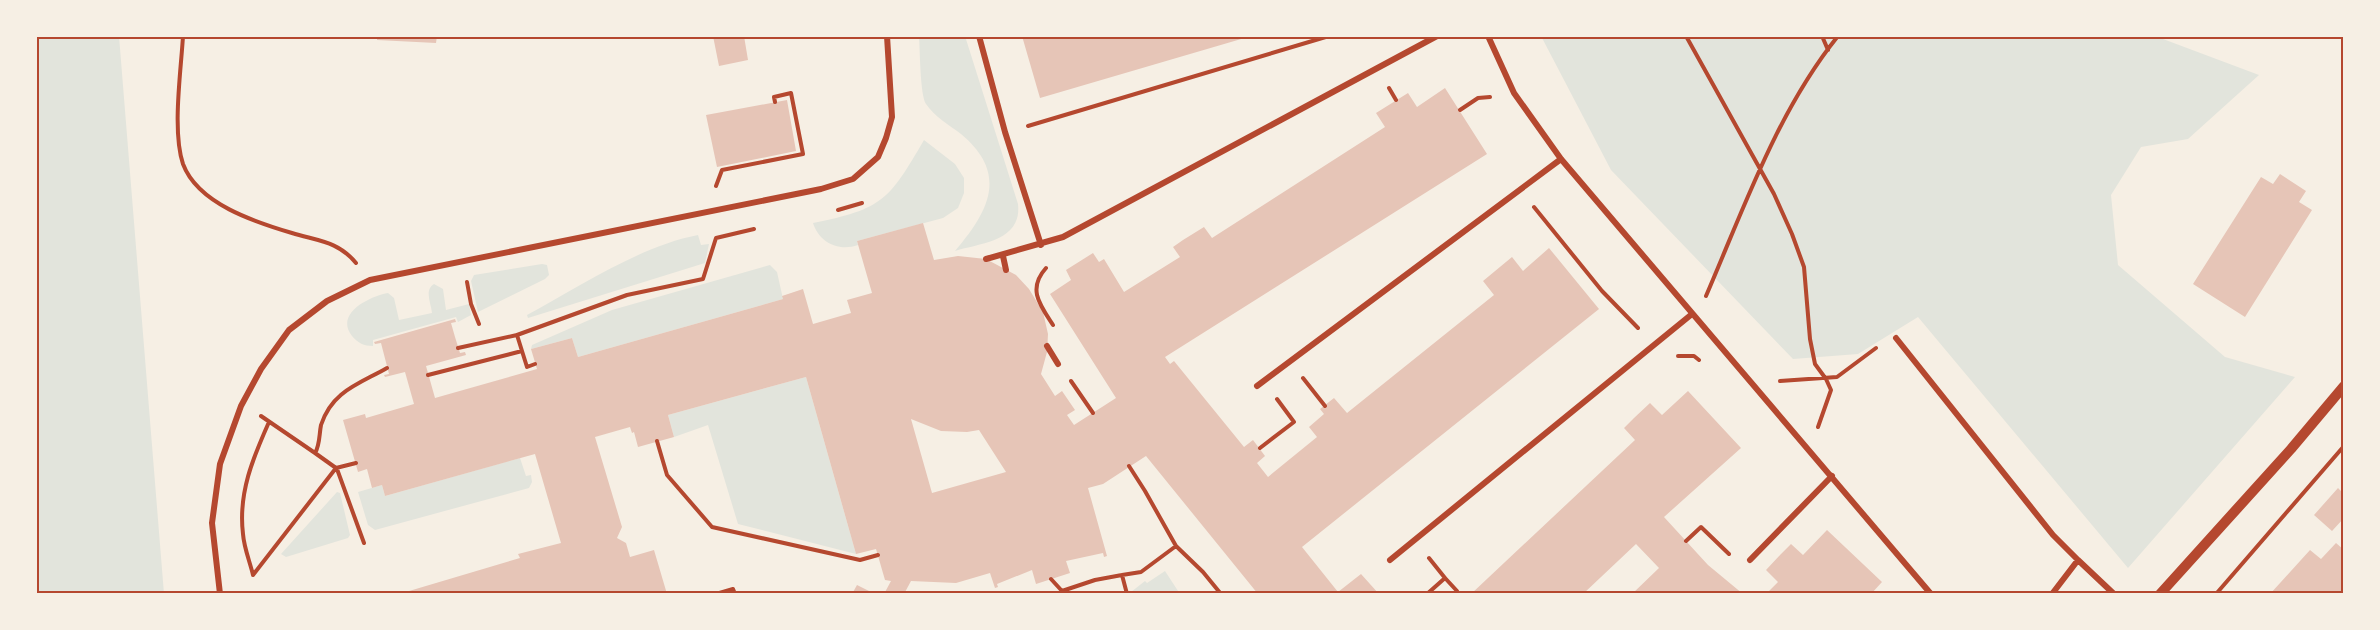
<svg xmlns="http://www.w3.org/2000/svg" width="2380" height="630" font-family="'Sofia Sans Condensed',sans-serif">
  <rect width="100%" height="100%" fill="#f6efe4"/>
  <path fill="#e2e4dc" d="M36 36H119L164 594H36Z
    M919 36H965L1018 204C1022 241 982 243 955 251 989 211 1009 174 961 134 949 125 934 116 926 104 920 95 920 49 919 36Z
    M1541 36H2155L2259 75 2188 139 2141 147 2111 195 2118 265 2225 357 2295 377 2128 568 1918 317 1858 354 1793 359 1611 170Z
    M924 140 955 164 964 178V193L958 208 943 218 857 241 858 245C838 252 819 242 813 223 883 209 889 200 924 140Z
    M698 235 701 245 709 244 705 263 528 318 527 315C579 287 640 246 698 235Z
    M542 264 547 265 549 275 545 279 478 312 471 281 474 275Z
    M770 265 777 272 783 299 578 357 572 338 531 349 532 345 612 310Z
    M434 284 443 289 446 310 469 304 471 315 458 322 456 317 373 340V346C364 346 358 343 352 336 334 313 371 296 388 293L394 298 399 320 432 313C431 303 424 290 434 284Z
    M806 377 856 554 738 524 708 425 674 437 668 415Z
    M520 458 526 476 531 475 532 482 529 488 375 530 368 525 358 492 382 485 385 496Z
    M337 492 340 493 350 535 348 538 286 557 281 554Z
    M1165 571 1180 594H1132L1131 592 1145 581 1147 583Z"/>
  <path fill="#e6c5b7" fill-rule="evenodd" d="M377 36H437L436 43 377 40Z
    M713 36H744L748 60 719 66Z
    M1022 36H1248V37L1040 98Z
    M1445 88 1487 154 1165 357 1170 364 1174 361 1244 447 1253 440 1265 456 1257 463 1268 477 1317 437 1309 427 1324 414 1320 409 1334 398 1347 413 1494 295 1483 281 1512 257 1523 271 1549 248 1599 309 1302 547 1338 592 1361 574 1379 594H1258L1146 456 1103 484 1088 488 1107 556 1104 557 1103 553 1066 561 1070 573 1036 584 1032 570 997 584 998 587 995 588 990 573 956 583 911 581 904 594H884L891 581 885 580 876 549 856 554 806 377 668 415 674 437 638 447 634 432 632 433 630 427 595 437 622 527 617 538 626 543 630 557 654 550 667 594H399L520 558 518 554 561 543 535 454 385 496 382 485 372 488 367 469 358 472 343 420 365 414 366 418 414 404 405 372 385 377 384 375 389 374 381 343 375 344 374 342 455 319 456 322 451 323 455 337 460 353 465 352 466 355 426 366 435 398 537 369 531 349 572 338 578 357 783 299 782 296 803 289 813 324 851 313 847 300 872 293 857 241 923 223 934 260 958 256 986 259 1016 275 1029 289 1043 312 1048 334 1047 352 1041 374 1055 396 1062 391 1075 410 1067 415 1074 425 1116 398 1050 294 1071 280 1066 270 1093 253 1099 262 1104 259 1124 292 1180 257 1173 247 1183 240 1204 227 1212 238 1385 127 1376 113 1408 93 1417 107ZM911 419 941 431 967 432 979 430 1006 472 932 493Z
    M787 100 796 151 717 167 706 115Z
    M2280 174 2306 191 2299 202 2312 210 2245 317 2193 284 2261 177 2273 184Z
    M1688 391 1741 448 1664 517 1708 565 1743 594H1632L1659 568 1636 544 1583 594H1471L1635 440 1624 428 1634 418 1650 403 1662 415Z
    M2338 488 2344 494V518L2332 531 2314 515Z
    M1827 530 1882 582 1871 594H1766L1778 582 1766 570 1781 554 1791 544 1803 555Z
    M2336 543 2344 550V594H2270L2310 550 2321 559Z
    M857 585 875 594H852Z"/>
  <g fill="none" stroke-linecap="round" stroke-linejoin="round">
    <path stroke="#b5482f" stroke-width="4" d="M183 36C181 71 172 131 183 164 198 204 255 222 292 233 318 241 338 241 356 263
      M1686 36 1774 194 1792 234 1804 267 1810 339 1815 364 1826 379 1831 390 1818 427
      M1822 36 1828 50
      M1389 88 1396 100
      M1460 110 1478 98 1490 97
      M1028 126 1329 36
      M716 186 722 170 803 154 791 93 774 97 775 102
      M1534 207 1602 291 1638 328
      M838 210 862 203
      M1046 268C1027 289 1040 305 1053 325
      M467 282 471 304 479 324
      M1706 296C1744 208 1777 112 1838 36
      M458 348 517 335
      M1678 356H1694L1699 360
      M535 364 527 367 517 335 627 295 703 279 716 238 754 229
      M428 375 522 351
      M1303 378 1325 406
      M1071 381 1093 413
      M1780 381 1837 377 1876 348
      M261 416 315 453
      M269 422C253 458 238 493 243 534 244 548 250 562 253 575L336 468
      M657 441 667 475 712 527 860 560 878 555
      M1260 448 1294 422 1277 399
      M356 463 336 468 315 453C320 445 319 435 321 425 332 391 359 384 387 368
      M337 469 364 543
      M1686 541 1701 527 1729 554
      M1176 546 1203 572 1221 594
      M1429 558 1445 578
      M1051 579 1062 591
      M716 594 733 589 735 594
      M1063 594 1062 591 1095 580 1122 575
      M1127 594 1122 575 1141 572 1176 546 1145 491 1129 466
      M1427 594 1445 578 1457 591
      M2216 594 2344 446"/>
    <path stroke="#b5482f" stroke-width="6" d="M979 36 1005 132 1041 245
      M1488 36 1514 93 1561 159 1931 594
      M1003 256 1006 270
      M986 259 1063 237 1437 36
      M1896 338 2053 535 2078 560 2052 594
      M1047 346 1058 364
      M1257 386 1561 159
      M1390 560 1692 314
      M1750 560 1832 476
      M2078 560 2114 594
      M220 594 212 523 220 464 241 406 261 369 289 330 327 301 370 280 821 189 853 179 878 157 886 138 892 117 887 36"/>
    <path stroke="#b5482f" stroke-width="10" d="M2160 594 2291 449 2344 386"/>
  </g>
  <rect width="2380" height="630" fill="none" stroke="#f6efe4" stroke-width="75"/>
  <rect x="38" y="38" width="2304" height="554" fill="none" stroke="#b5482f" stroke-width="2"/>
</svg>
